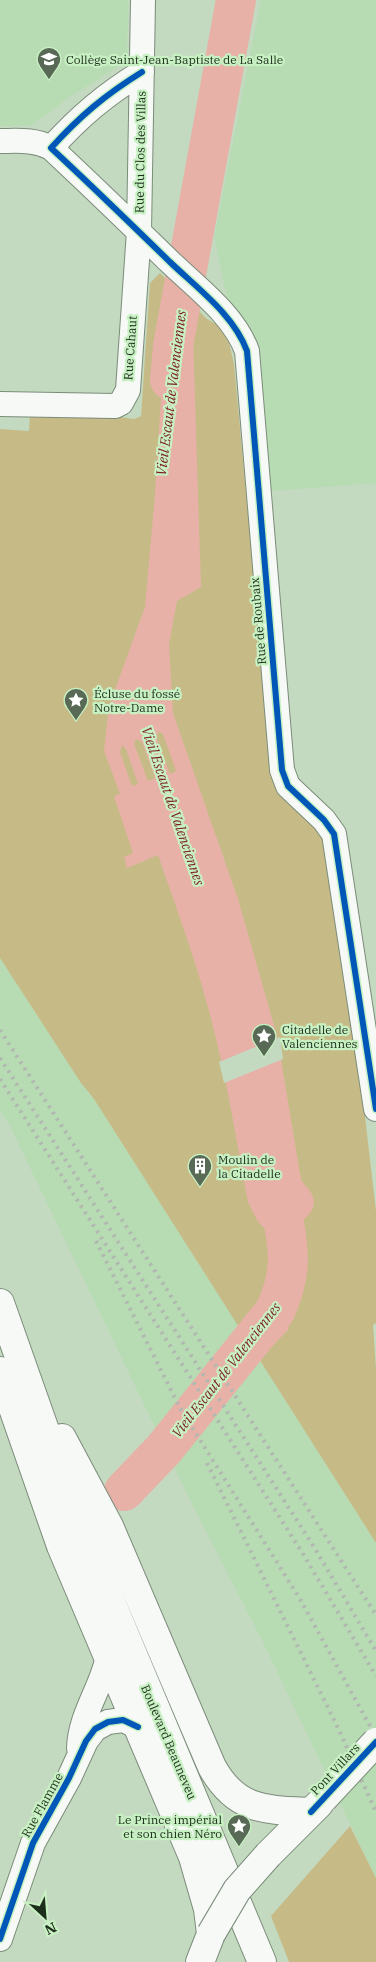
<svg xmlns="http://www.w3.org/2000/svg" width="376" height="1962" font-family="'IBM Plex Serif',serif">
  <rect width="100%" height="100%" fill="#c3dac0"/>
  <path fill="#b7dbb2" d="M0 0H128L127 61 68 98 32 125 0 126Z
    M261 0H376V483L270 491 214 237Z
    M0 958 81 1083 94 1099 376 1543V1878L263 1642 191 1502 10 1126 0 1111Z"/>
  <path fill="#c6bb87" d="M160 273 207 319 218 325 229 343 234 364 273 782 325 839 354 1022 376 1211V1323L373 1325 376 1368V1543L94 1099 81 1083 0 958V429L29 431 30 414 112 416 134 419 141 416 150 283Z
    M350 1826 376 1878V1962H289L271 1916Z"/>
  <path fill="#e7b1a7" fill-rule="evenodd" d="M187 299 192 305 187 319 193 335 201 587 177 601 169 644 173 713 238 899 277 1036 301 1180C305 1185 311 1191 313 1197 318 1213 299 1224 287 1230L288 1253 296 1252 288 1330 259 1359 239 1328 273 1286 271 1258 280 1254 278 1231 267 1232 257 1220 248 1202C236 1138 226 1074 209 1011 195 958 176 907 158 855L127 868 124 857 133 853 114 796 120 794 104 751 109 706 145 607 155 494 164 353 181 318ZM159 731 163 734 176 771 170 774 156 737ZM136 739 142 742 155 778 148 781 134 744ZM122 745 126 749 138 784 132 786 120 752Z"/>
  <path fill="#c3dac0" d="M280 1037 283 1059 224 1083 219 1062Z"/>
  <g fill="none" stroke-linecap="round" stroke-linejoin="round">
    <path stroke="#e7b1a7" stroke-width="40" d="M170 380 173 346 236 0
      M124 1491 164 1449 275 1311C297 1265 286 1235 277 1189"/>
    <g stroke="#7c8c7a" stroke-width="26">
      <path id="minor" d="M142 72C105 95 80 116 51 148 91 185 131 224 170 262 197 288 234 315 247 351L282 770 288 786 324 820 334 834 376 1109
        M0 141C18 141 34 139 51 148
        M0 404 115 406 121 403 128 390 139 231 143 0
        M79 1748C80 1715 101 1689 108 1657
        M0 1939 33 1843 69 1778 86 1741 95 1729 108 1722 123 1720 138 1727"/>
    </g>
    <g stroke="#7c8c7a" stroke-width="30">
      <path id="secondary" d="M0 1303 77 1521 262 1962
        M0 1371 61 1546 193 1857 208 1909 211 1934 200 1962
        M62 1438 109 1526 212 1767C236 1811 266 1810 311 1812
        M268 1855 319 1804"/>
    </g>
    <use href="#minor" stroke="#f6f9f6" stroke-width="24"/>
    <use href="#secondary" stroke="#f6f9f6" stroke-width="28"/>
    <path stroke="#b1b7b1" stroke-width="4" stroke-dasharray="2.5 5" stroke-linecap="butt" d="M0 1030 376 1615
      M0 1058 314 1547 376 1651
      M0 1079 303 1554 376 1676
      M96 1241 180 1408 300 1599 376 1737
      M207 1463 338 1728 376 1812
      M367 1731 376 1753"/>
    <g stroke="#7c8c7a" stroke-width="30" stroke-linecap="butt">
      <path id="secondary-bridge" d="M323 1799 376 1742
        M211 1934 237 1890 268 1855"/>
    </g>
    <use href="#secondary-bridge" stroke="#f6f9f6" stroke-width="28"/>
    <g stroke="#c8f1c3" stroke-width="9">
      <path id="cycleway" d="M142 72C105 95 80 116 51 148 91 185 131 224 170 262 197 288 234 315 247 351L282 770 288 786 324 820 334 834 376 1109
        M311 1812 376 1742
        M0 1939 33 1843 69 1778 86 1741 95 1729 108 1722 123 1720 138 1727"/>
    </g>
    <use href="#cycleway" stroke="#0057b8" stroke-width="6"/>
  </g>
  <defs>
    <g id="school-pin" transform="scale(1.25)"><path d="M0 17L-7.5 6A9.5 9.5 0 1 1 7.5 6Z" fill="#586a55" stroke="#c8f1c3"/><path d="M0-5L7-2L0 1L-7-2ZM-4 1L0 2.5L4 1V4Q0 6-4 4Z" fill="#fff"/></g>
    <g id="sight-pin" transform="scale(1.25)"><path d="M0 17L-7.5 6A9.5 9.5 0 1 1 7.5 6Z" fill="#586a55" stroke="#c8f1c3"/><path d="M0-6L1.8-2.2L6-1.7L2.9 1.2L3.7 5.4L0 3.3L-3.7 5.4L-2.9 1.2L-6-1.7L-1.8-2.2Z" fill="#fff"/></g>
    <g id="building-pin" transform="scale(1.25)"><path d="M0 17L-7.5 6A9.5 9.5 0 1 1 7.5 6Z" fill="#586a55" stroke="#c8f1c3"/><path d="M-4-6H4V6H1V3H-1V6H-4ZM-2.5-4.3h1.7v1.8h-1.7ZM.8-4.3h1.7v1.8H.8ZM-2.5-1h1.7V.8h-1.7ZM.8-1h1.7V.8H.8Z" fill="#fff"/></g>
  </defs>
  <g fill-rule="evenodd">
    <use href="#school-pin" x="49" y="59"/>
    <use href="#sight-pin" x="76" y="700"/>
    <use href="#sight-pin" x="264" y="1036"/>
    <use href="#building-pin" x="200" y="1166"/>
    <use href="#sight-pin" x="239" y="1826"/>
  </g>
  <g text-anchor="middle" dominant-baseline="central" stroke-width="4.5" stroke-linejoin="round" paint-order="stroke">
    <g font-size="12" fill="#1e2e1c" stroke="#c8f1c3" text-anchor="start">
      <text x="66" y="59">Collège Saint-Jean-Baptiste de La Salle</text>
      <text x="94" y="693">Écluse du fossé<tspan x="94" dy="14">Notre-Dame</tspan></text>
      <text x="282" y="1029">Citadelle de<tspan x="282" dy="14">Valenciennes</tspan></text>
      <text x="218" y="1159">Moulin de<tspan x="218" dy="14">la Citadelle</tspan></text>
      <text x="222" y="1819" text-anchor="end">Le Prince impérial<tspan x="222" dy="14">et son chien Néro</tspan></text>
    </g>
    <g font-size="12" fill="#1e2e1c" stroke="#c8f1c3">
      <text transform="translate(140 152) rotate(-89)">Rue du Clos des Villas</text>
      <text transform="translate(130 348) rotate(-86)">Rue Cahaut</text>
      <text transform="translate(258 621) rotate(-95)">Rue de Roubaix</text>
      <text transform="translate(169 1742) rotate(67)">Boulevard Beauneveu</text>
      <text transform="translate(335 1769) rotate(-47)">Pont Villars</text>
      <text transform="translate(42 1805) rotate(-61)">Rue Flamme</text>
    </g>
    <g font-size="14" font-style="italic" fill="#7b1d24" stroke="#c8f1c3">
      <text transform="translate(171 393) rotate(-83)">Vieil Escaut de Valenciennes</text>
      <text transform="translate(173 806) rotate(71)">Vieil Escaut de Valenciennes</text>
      <text transform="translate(226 1370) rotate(-52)">Vieil Escaut de Valenciennes</text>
    </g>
  </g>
  <g transform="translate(45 1917) rotate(154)" stroke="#c8f1c3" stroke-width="4" paint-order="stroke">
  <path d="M0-4L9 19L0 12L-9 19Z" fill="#1e2e1c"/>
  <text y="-8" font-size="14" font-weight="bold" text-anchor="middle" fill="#1e2e1c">N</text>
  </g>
</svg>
